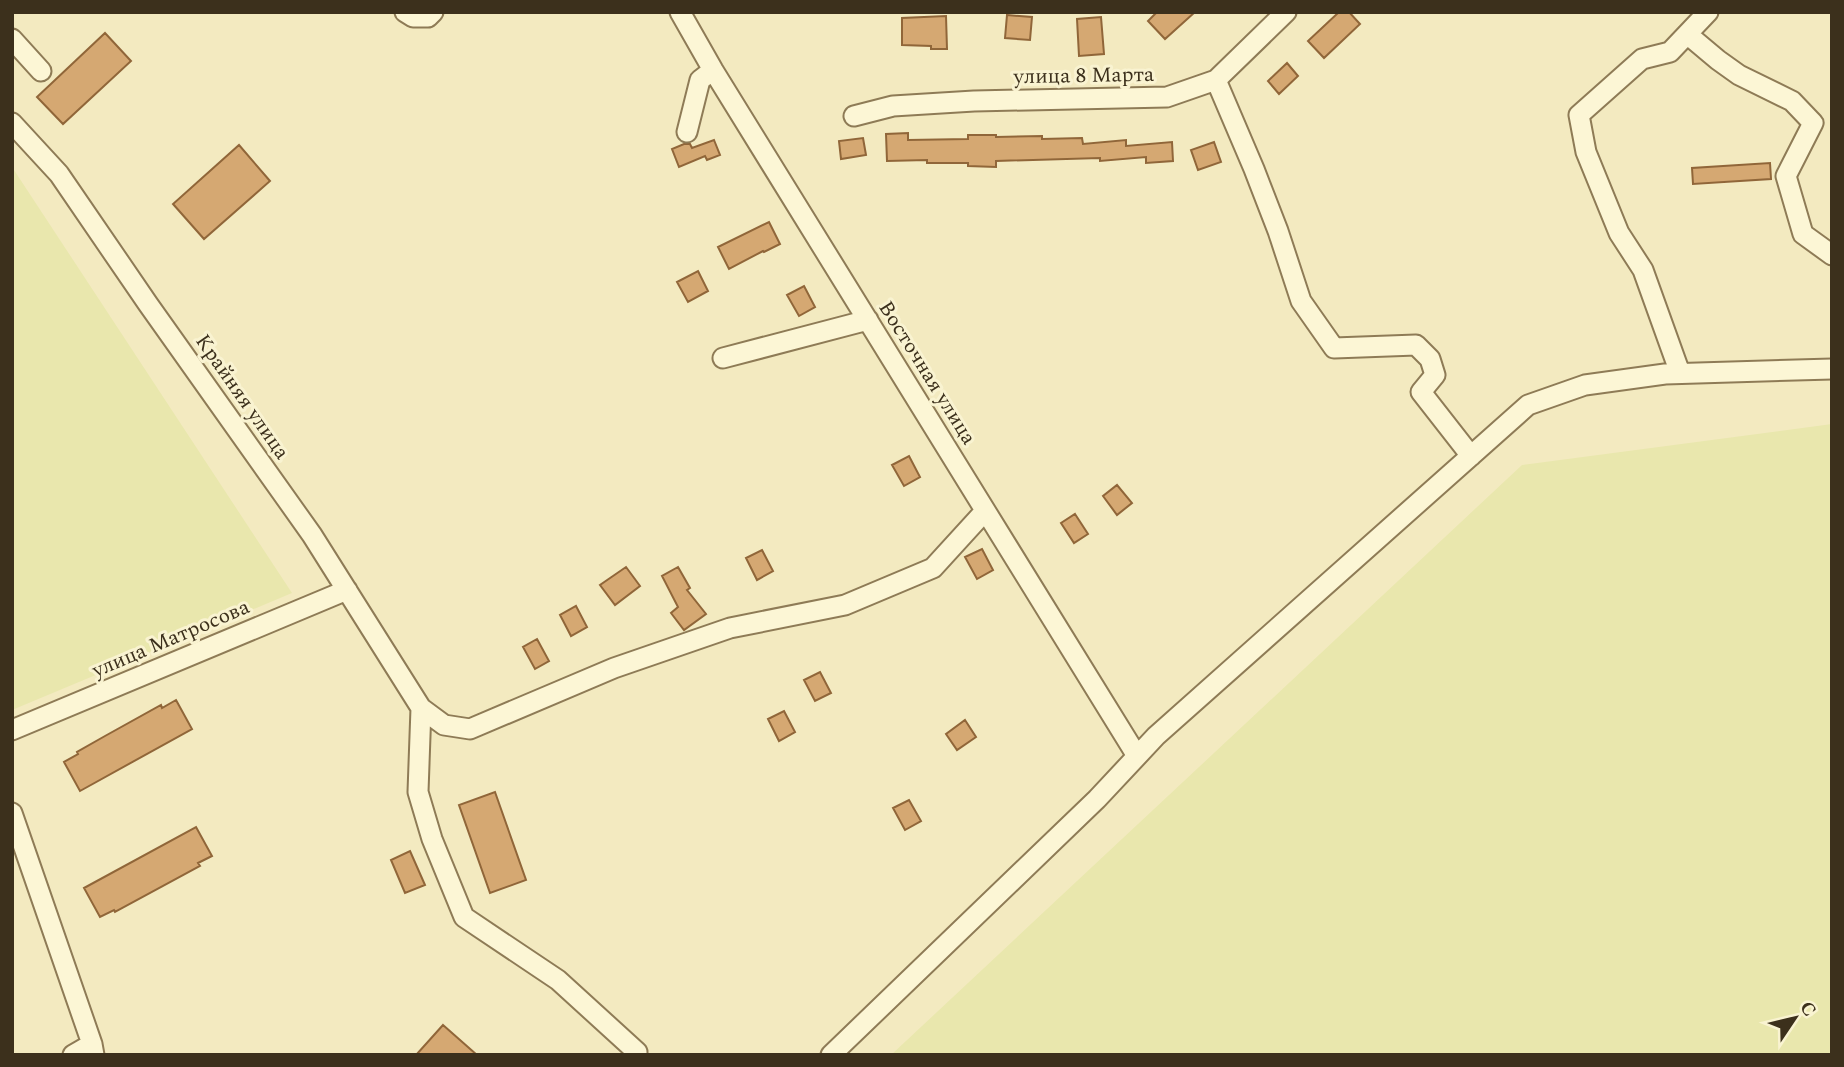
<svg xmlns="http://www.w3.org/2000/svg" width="1844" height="1067" font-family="Spectral,serif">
  <rect width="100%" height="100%" fill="#f3eac0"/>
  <path fill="#e9e7ad" d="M12 167 292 593 12 710Z
    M1832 424V1055H891L1522 465Z"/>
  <path fill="#d5a872" stroke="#906639" stroke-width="2" d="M1157 12H1195L1165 39 1148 21Z
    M1339 12H1349L1360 24 1324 58 1308 41Z
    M1007 15 1032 17 1030 40 1005 38Z
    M946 16 947 49H931V46L902 45V18Z
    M1101 17 1104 54 1079 56 1077 19Z
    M105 33 131 61 63 124 37 97Z
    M1287 63 1298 76 1279 94 1268 81Z
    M908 133V140L968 139V135H996V137L1042 136V139L1082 138 1083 144 1126 140V146L1172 142 1173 161 1146 163V157L1100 161V158L996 161V167L968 166V163H927V160L887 161 886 134Z
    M863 138 866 155 841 159 839 141Z
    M714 140 720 155 707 160 705 156 679 167 672 149 684 144H690L692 148Z
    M1214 142 1221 162 1198 170 1191 150Z
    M239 145 270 181 204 239 173 204Z
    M1770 163 1771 179 1693 184 1692 168Z
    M769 222 780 244 764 252 763 251 729 269 718 247Z
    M698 271 708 291 688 302 677 282Z
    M804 286 815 307 799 316 787 295Z
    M909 456 920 477 904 486 892 465Z
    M1117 485 1132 503 1117 515 1103 496Z
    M1075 514 1088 534 1074 543 1061 523Z
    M982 549 993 570 977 579 965 557Z
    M762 550 773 571 757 580 746 558Z
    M626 567 640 586 615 605 600 585Z
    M678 567 690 588 687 590 706 614 684 630 671 613 678 607 662 576Z
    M576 606 587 627 571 636 560 615Z
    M537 639 549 661 535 669 523 647Z
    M820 672 831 693 815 701 804 680Z
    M176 700 192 729 80 791 64 762 78 754 77 752 105 736 161 705 162 708Z
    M784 711 795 732 779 741 768 719Z
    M965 720 976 737 957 750 946 734Z
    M495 792 526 880 490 893 459 805Z
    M909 800 921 821 905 830 893 808Z
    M196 827 212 856 198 863 200 866 115 912 114 910 100 917 84 888Z
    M410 851 425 885 405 893 391 860Z
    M443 1025 477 1055H416Z"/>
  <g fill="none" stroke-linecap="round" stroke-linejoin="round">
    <g stroke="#8e7b56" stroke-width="23">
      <path id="minor" d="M405 12 413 17H428L433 12
        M680 12 713 70 1137 756
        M1687 34 1718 60 1739 75 1792 101 1813 123 1786 176 1803 234 1832 255
        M12 39 41 71
        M1216 80 1254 169 1278 231 1301 301 1334 348 1416 345 1430 359 1435 375 1421 392 1471 456
        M854 116 893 106 974 101 1167 97 1216 80 1286 12
        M12 123 59 174 148 304 312 535 421 708 444 725 470 729 614 668 730 628 845 605 933 568 985 511
        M687 132 700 80 713 70
        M723 358 868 320
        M1680 373 1643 270 1619 233 1586 152 1579 115 1642 59 1670 52 1708 12
        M421 708 418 792 432 839 464 917 558 980 637 1052V1055
        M12 730 347 590
        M12 813 92 1044 94 1055
        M73 1055 92 1044
        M831 1055 1097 799 1156 736 1528 405 1585 385 1665 374 1832 369"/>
    </g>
    <use href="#minor" stroke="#fcf6d5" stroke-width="19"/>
  </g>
  <g text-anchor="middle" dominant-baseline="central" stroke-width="6" stroke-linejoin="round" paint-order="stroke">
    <g font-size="21" fill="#3c301c" stroke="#f9f3d1">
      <text transform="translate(1084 76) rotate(-1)">улица 8 Марта</text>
      <text transform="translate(927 373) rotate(58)">Восточная улица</text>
      <text transform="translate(242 397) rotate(55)">Крайняя улица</text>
      <text transform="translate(171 639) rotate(-23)">улица Матросова</text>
    </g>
  </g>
  <rect width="1844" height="1067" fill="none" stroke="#3c301c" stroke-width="28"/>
  <g transform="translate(1795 1018) rotate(55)" stroke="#f9f3d1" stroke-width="5" paint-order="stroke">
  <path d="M0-5L12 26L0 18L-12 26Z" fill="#3c301c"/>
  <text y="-10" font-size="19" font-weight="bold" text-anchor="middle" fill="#3c301c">С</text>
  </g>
</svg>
